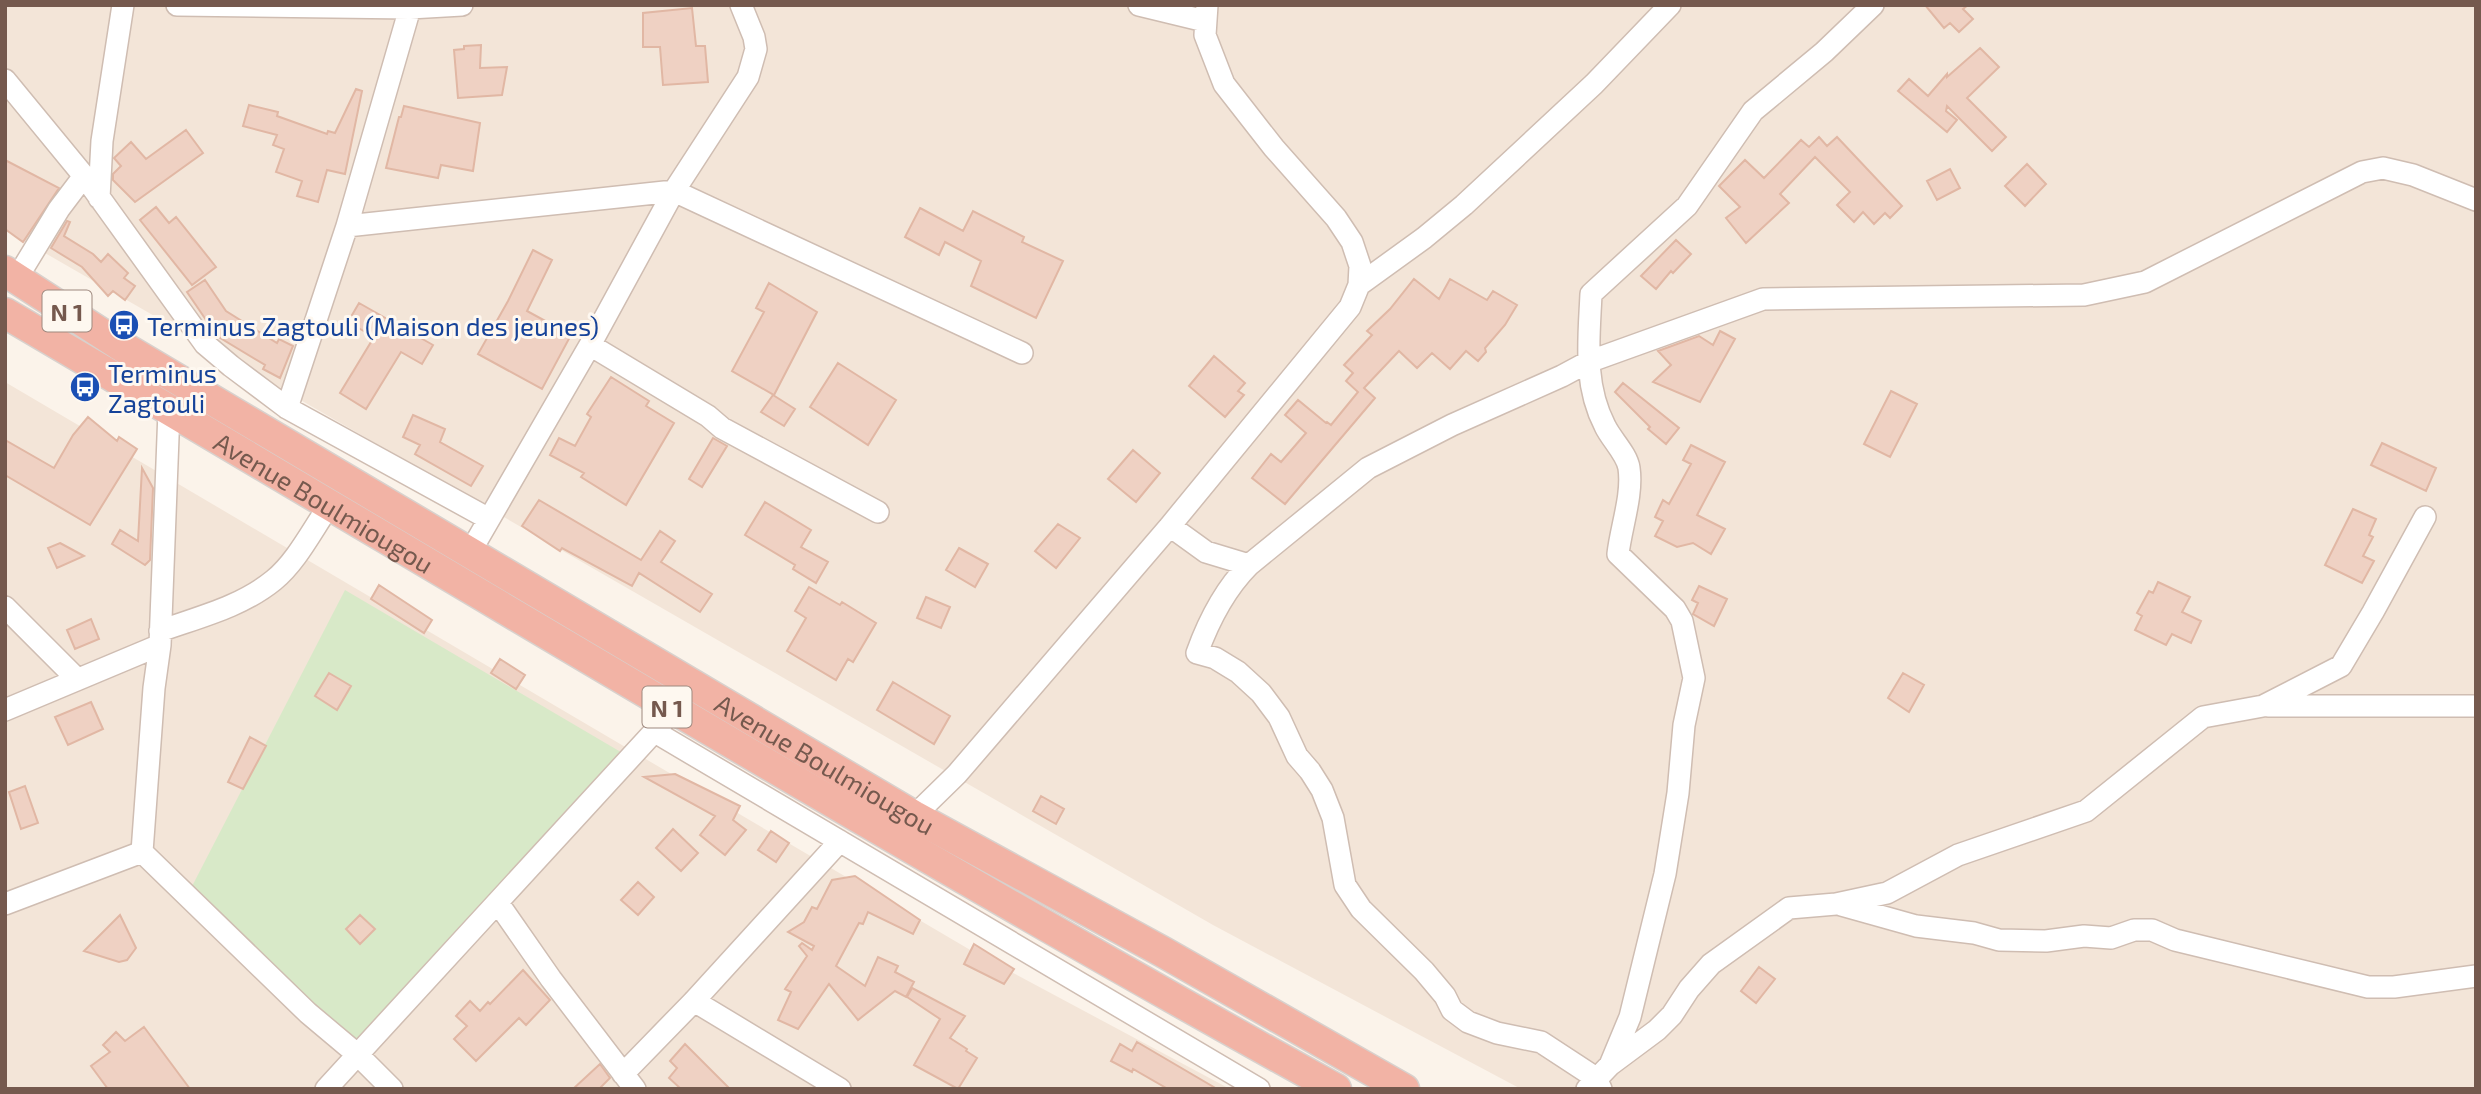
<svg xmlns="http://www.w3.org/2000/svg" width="2481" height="1094" font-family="'Exo 2',sans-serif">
  <rect width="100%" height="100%" fill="#fbf3ea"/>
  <path fill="#f3e5d8" d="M5 5H2476V1089H1521L1213 925 5 230Z
    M5 382 972 951 1230 1089H5Z"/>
  <path fill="#d8e9c8" d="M345 590 631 758 358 1055 187 896Z"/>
  <path fill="#efd1c3" stroke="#e1b7a4" stroke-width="2" d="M1925 5H1968L1963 9 1973 19 1959 32 1950 23 1944 28Z
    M692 8 696 46H705L708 82 663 85 660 47H643V13Z
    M481 45 480 68 507 67 502 95 458 98 454 50 464 49V46Z
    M1980 48 1999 67 1967 98 2006 137 1992 151 1947 106 1946 111 1957 120 1947 132 1898 91 1909 79 1928 96 1947 74V77Z
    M356 89 362 91 345 174 327 170 318 202 297 196 302 181 276 172 284 149 273 145 277 135 243 126 249 105 278 112 277 116 327 134 328 131 335 133Z
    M404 106 480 123 473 171 441 165 438 178 386 168 399 117H401Z
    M186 130 203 153 135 202 113 180V174L121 166 114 158 131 142 146 159Z
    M1819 137 1827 146 1837 137 1902 206 1890 218 1885 213 1874 224 1863 212 1854 222 1837 205 1850 192 1815 157 1780 194 1789 203 1746 243 1726 218 1740 207 1719 186 1745 160 1764 178 1801 140 1809 147Z
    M5 160 59 188 23 242 5 229Z
    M2027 164 2046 184 2025 206 2005 186Z
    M1950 169 1960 188 1937 200 1927 181Z
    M156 207 169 223 176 217 216 267 192 285 140 220Z
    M920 208 963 231 973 211 1024 237 1022 242 1063 261 1036 318 971 286 981 261 945 242 939 255 905 237Z
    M67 221 70 222 64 236 93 254 101 262 108 254 128 273 124 278 135 286 125 300 113 291 108 296 82 267 51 248Z
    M1676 240 1691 254 1673 273 1671 271 1656 289 1641 276Z
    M533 250 552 260 527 311 571 335 542 389 478 354 508 301Z
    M1414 279 1439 299 1450 279 1487 300 1493 291 1517 305 1505 325 1485 348 1486 352 1478 361 1466 351 1450 369 1432 353 1417 368 1399 351 1364 388 1375 398 1285 504 1252 478 1271 454 1281 462 1306 433 1285 415 1298 400 1326 423 1327 422 1331 425 1358 392 1346 381 1353 373 1344 365 1372 335 1367 331 1390 309Z
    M205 280 226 311 277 343 279 339 293 346 280 378 263 369 265 365 217 336 187 292Z
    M769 283 817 312 774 395 732 371 764 312 756 308Z
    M359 303 433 345 422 364 401 352 366 409 340 393 374 337 348 322Z
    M1720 331 1735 339 1700 402 1653 382 1671 365 1658 351 1699 336 1713 345Z
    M1214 356 1245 383 1238 391 1244 395 1225 417 1189 386Z
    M838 363 896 400 868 445 810 407Z
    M611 377 649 401 646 406 674 423 626 505 581 477 584 473 550 455 559 438 575 446 591 417 587 414Z
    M1623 383 1679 428 1666 444 1648 429 1650 427 1615 392Z
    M1891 391 1917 404 1890 457 1864 444Z
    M773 395 795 409 784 426 761 412Z
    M413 415 445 429 440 442 483 466 471 486 415 454 420 445 403 437Z
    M88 417 117 441 119 437 137 449 90 525 5 475V440L54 468 73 435Z
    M713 438 727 446 702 487 689 479Z
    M2382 443 2436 468 2426 491 2371 465Z
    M1691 445 1725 462 1697 515 1725 529 1711 554 1693 543 1677 547 1655 536 1663 521 1655 517 1663 500 1669 504 1691 464 1683 460Z
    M1133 450 1160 473 1136 502 1108 479Z
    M142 468 153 488 150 560 145 565 112 544 120 530 138 541Z
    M539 500 641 560 660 531 675 541 661 562 712 594 700 612 639 573 632 586 562 548 560 551 522 526Z
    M765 502 811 530 801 547 828 562 816 583 793 569 795 565 745 535Z
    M2353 509 2376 519 2369 535 2373 537 2363 556 2374 561 2362 583 2325 565Z
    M1058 524 1080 538 1056 568 1035 551Z
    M60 543 84 556 57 568 48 548Z
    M959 548 988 564 975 587 946 570Z
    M2158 582 2190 597 2182 612 2201 621 2191 643 2172 634 2166 645 2135 630 2142 616 2137 613 2149 591 2153 593Z
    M379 585 432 620 424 633 371 599Z
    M1699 586 1727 599 1714 626 1693 614 1698 603 1692 600Z
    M809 587 840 605 842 602 876 623 853 662 848 659 836 680 787 651 806 618 795 611Z
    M926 597 950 607 941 628 917 618Z
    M91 619 99 639 75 649 67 630Z
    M500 659 525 675 516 689 491 673Z
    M329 673 351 686 337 710 315 696Z
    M1903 673 1924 685 1909 712 1888 698Z
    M893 682 950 716 934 744 877 710Z
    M91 702 103 729 68 745 55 717Z
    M250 737 266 746 243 789 228 782Z
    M675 774 740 806 733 820 746 830 725 855 700 835 715 816 644 777Z
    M25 786 38 823 21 829 9 792Z
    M1041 796 1064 809 1056 824 1033 811Z
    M673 829 698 853 681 871 656 848Z
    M771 831 789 843 776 862 758 850Z
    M855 876 920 920 913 934 868 912 863 924 859 923 836 966 865 986 878 957 898 966 895 972 914 982 906 997 895 991 858 1020 829 984 798 1029 778 1020 791 992 785 989 807 956 799 946 802 943 812 950 814 946 788 932 804 922 812 907 817 909 832 880Z
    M638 882 654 897 638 915 621 900Z
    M120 915 136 948 127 960 119 962 84 951Z
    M360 915 375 929 360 944 346 929Z
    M974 944 1014 969 1004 984 964 964Z
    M1759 967 1775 979 1756 1003 1741 991Z
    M523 970 550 1000 526 1025 519 1018 476 1061 454 1039 467 1026 456 1016 470 1001 480 1011 488 1002 490 1004Z
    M912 988 965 1016 950 1038 967 1049 966 1051 977 1058 958 1089 914 1065 940 1019 907 997Z
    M144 1027 190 1089H108L91 1066 110 1052 103 1045 116 1032 125 1041Z
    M1137 1042 1217 1089H1168L1133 1069 1132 1072 1111 1061 1120 1044 1132 1051Z
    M685 1044 730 1089H681L669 1078 677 1068 670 1061Z
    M600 1064 610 1078 599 1089H573Z"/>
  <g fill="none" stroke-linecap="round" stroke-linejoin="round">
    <g stroke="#cfbdb2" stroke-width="24">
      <path id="minor" d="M177 5 410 8 462 5
        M1139 5 1205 21
        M5 80 84 176 205 344 231 366 287 408 489 519
        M99 198 102 141 123 5
        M347 226 674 191 1022 353
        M17 278 59 209 84 176
        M1359 285 1424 238 1464 205 1594 84 1670 5
        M590 345 708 416 722 428 878 512
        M287 408 347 226 410 8
        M1170 526 1206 552 1249 565 1368 468 1452 425 1562 376 1588 362 1763 299 2084 295 2145 282 2362 172 2383 168 2413 175 2476 200
        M469 554 590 345 674 191 748 77 756 49 754 37 741 5
        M1249 565C1224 590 1209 620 1197 653L1215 658 1238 672 1261 693 1279 717 1297 756 1310 771 1322 790 1333 818 1345 885 1361 909 1424 971 1445 996 1452 1010 1468 1022 1497 1033 1541 1042 1596 1078 1601 1089
        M5 607 77 679
        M160 631C199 617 241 607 274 580 297 561 312 530 329 506
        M2268 706H2476
        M5 710 160 645
        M655 732 1259 1089
        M914 816 957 774 1170 526 1350 307 1359 285 1360 266 1352 242 1336 218 1274 148 1224 84 1205 35 1207 5
        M142 852 308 1013 358 1055 392 1089
        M498 903 551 979 635 1089
        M5 904 142 852 154 688 160 645 169 411
        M1841 905 1916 926 1974 933 1999 940 2046 941 2084 936 2111 938 2134 930H2152L2175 940 2368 987H2394L2476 976
        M694 1001 840 1089
        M1610 1065 1630 1017 1665 874 1678 793 1684 725 1694 678 1682 621 1675 609 1618 554C1621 527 1633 495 1629 468 1627 454 1611 439 1605 426 1583 384 1589 339 1591 294L1687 206 1753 111 1824 52 1873 5
        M623 1074 694 1001 840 841
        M326 1089 663 722
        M1587 1089 1610 1065 1657 1030 1672 1015 1689 989 1711 964 1789 908 1836 904 1887 893 1958 855 2086 811 2203 717 2263 706 2341 666 2373 612 2425 517"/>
    </g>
    <g stroke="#d8d1cd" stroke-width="33">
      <g id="highway">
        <path id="s1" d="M5 271 118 344 914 816 1163 952 1404 1089"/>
        <path id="s2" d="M5 313C448 573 886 841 1336 1089"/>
      </g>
    </g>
    <use href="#minor" stroke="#fff" stroke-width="21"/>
    <use href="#highway" stroke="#f2b3a5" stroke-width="30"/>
  </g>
  <defs>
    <g id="bus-disc" transform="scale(1.575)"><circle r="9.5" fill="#1a4fb4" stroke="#fef8f0"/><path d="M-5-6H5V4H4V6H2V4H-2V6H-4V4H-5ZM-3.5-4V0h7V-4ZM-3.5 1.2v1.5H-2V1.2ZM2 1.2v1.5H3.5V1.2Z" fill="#fff"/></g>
  </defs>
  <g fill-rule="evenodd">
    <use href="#bus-disc" x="124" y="325"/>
    <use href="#bus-disc" x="85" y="387"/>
  </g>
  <g text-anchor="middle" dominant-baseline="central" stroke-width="6" stroke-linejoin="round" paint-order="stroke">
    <g fill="#fef8f0" stroke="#9e897f" stroke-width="2">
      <rect x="42.5" y="290.5" width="49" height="41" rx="5"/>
      <rect x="642.5" y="686.5" width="49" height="41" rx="5"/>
    </g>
    <g font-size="24" font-weight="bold" fill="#75594e">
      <text x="67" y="311">N 1</text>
      <text x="667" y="707">N 1</text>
    </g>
    <g font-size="26" fill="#164399" stroke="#fef8f0" text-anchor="start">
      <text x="147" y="325">Terminus Zagtouli (Maison des jeunes)</text>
      <text x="108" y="372">Terminus<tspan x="108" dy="30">Zagtouli</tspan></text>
    </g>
    <g font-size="26" fill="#75594e" stroke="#fef8f0">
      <text stroke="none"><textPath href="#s2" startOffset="371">Avenue Boulmiougou</textPath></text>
      <text stroke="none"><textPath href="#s1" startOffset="957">Avenue Boulmiougou</textPath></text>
    </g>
  </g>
  <rect width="2481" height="1094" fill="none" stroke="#75594e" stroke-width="14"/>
</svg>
